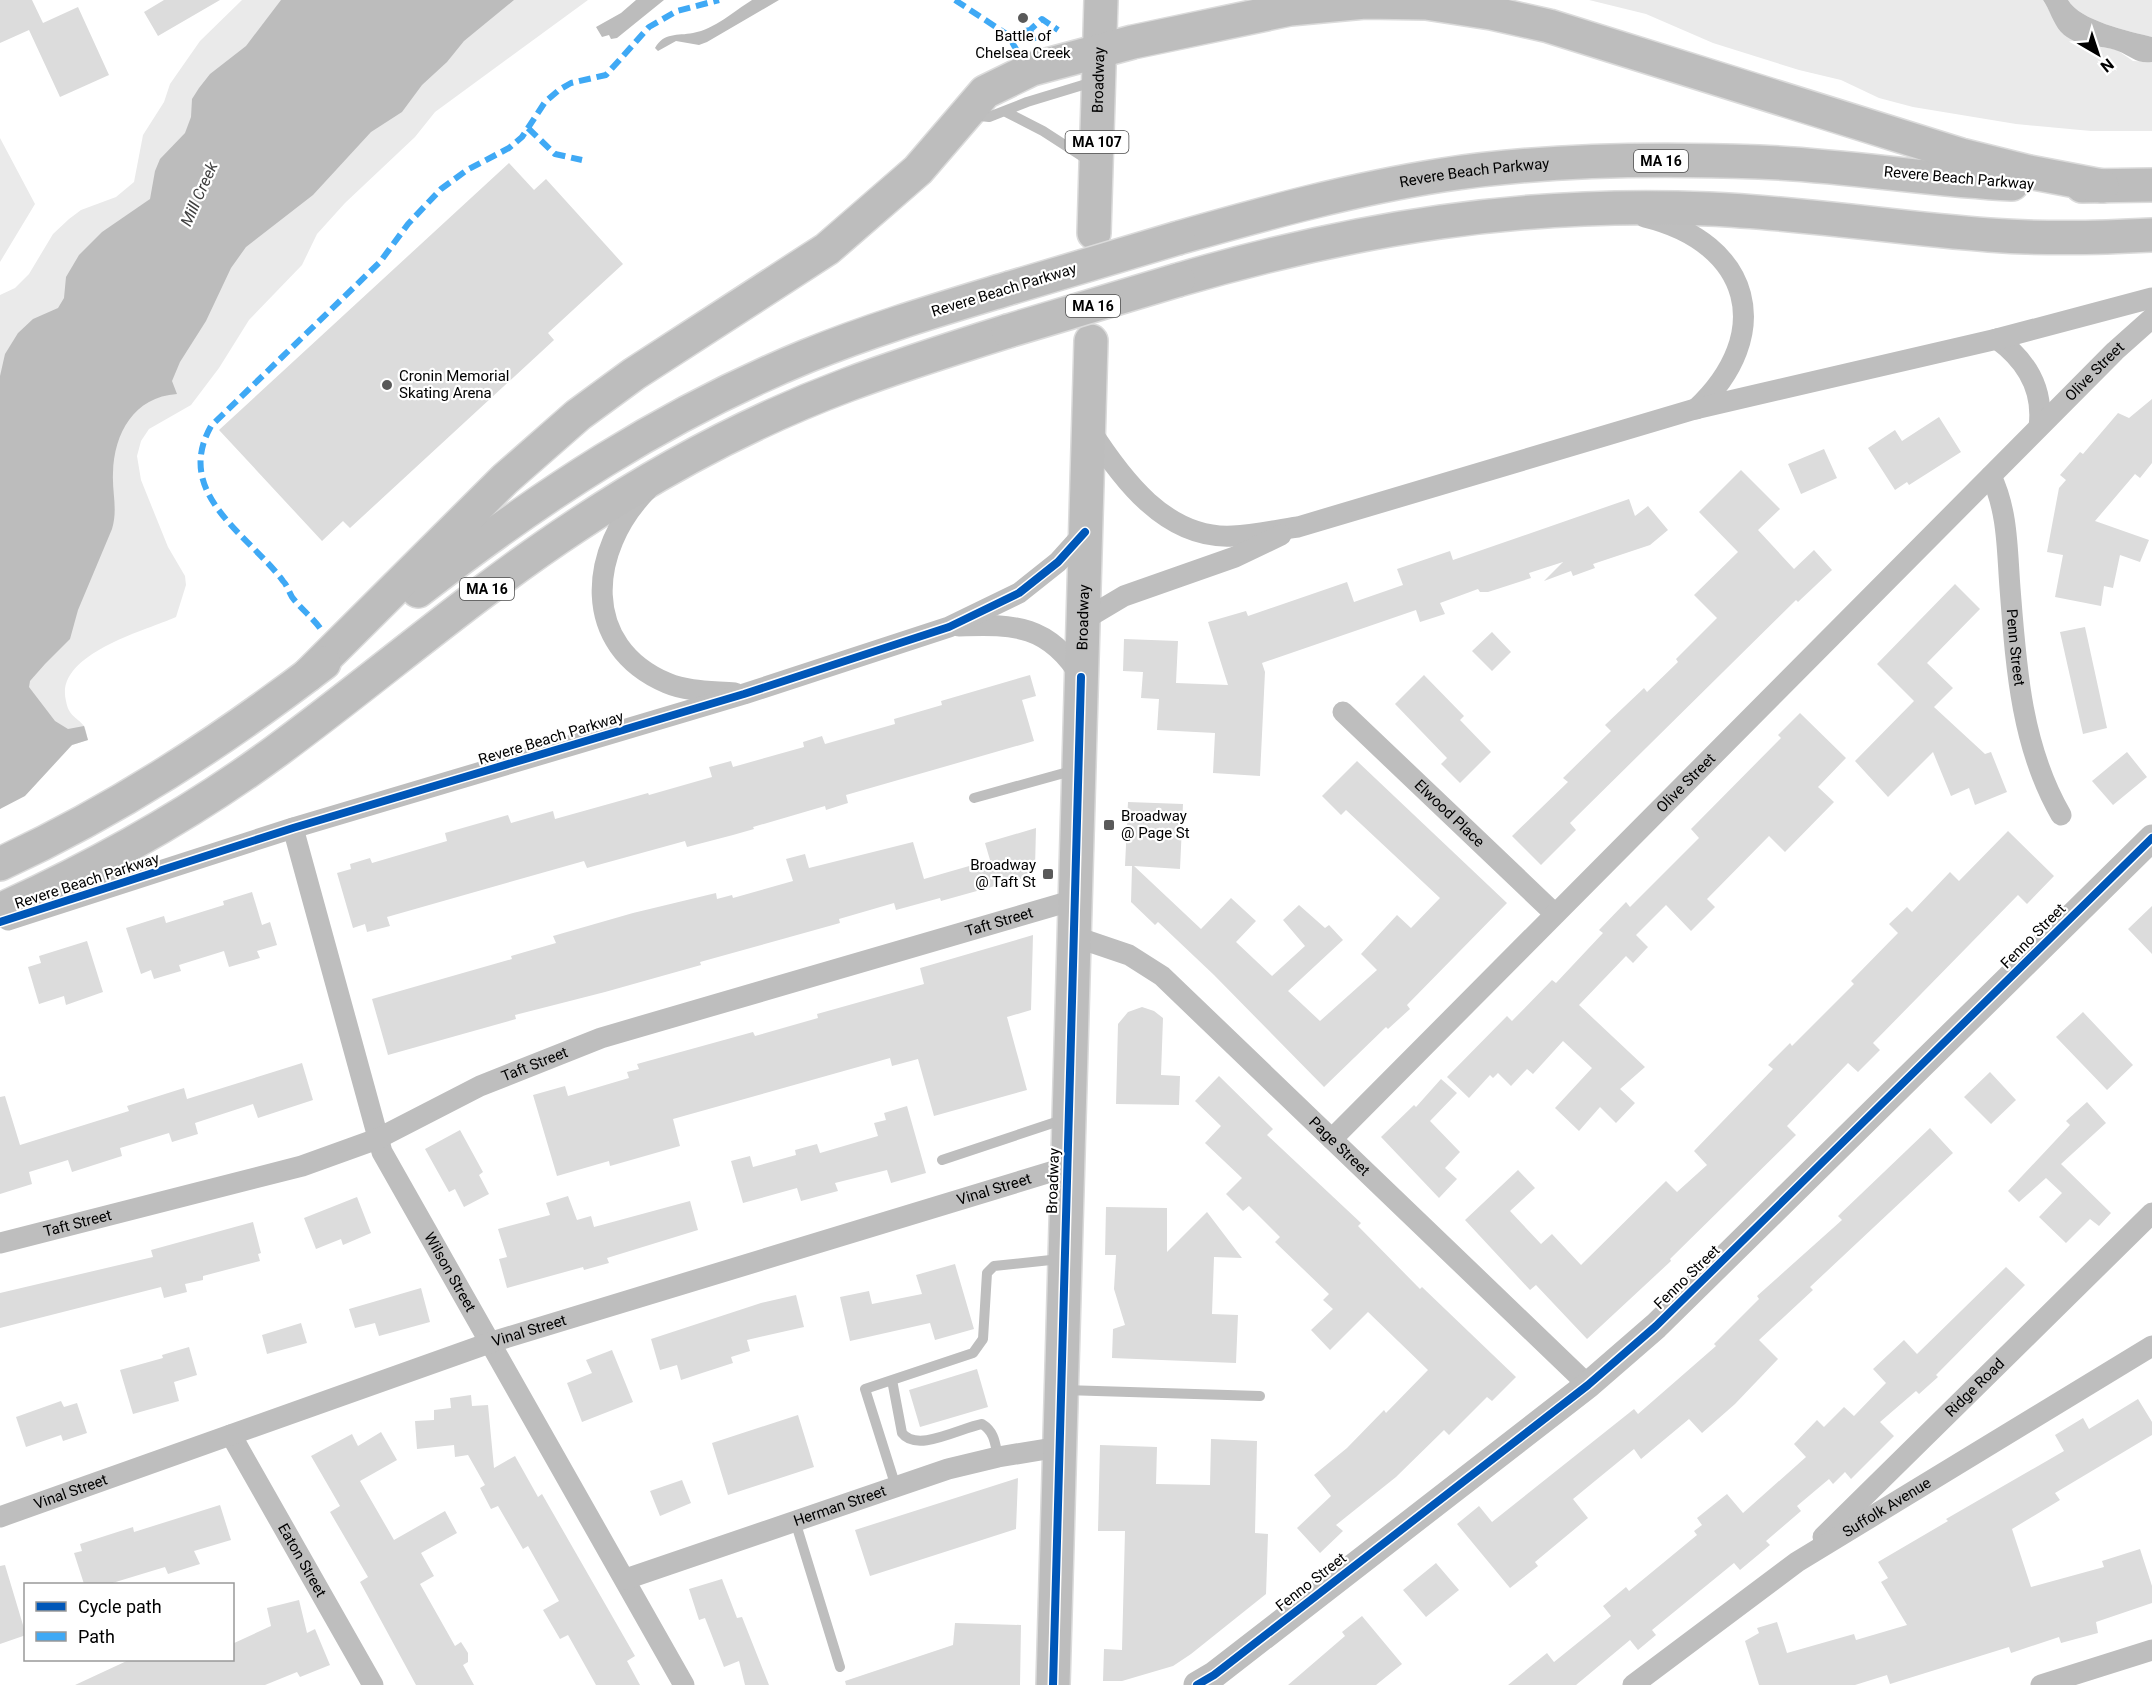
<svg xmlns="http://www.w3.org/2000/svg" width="2152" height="1685" font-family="Roboto,sans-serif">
  <rect width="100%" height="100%" fill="#fff"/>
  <path fill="#eaeaea" d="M242 0H400L0 423V295L15 288 29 274 53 234 69 219 81 210 116 197 134 182 143 135 164 102 170 84 200 41Z
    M471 0H588L435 112 415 137 345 203 317 234 302 265 249 320 219 368 191 405 149 429 141 441 137 456 141 480 168 547 185 576 186 585 176 617C145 631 54 654 66 701 69 717 76 716 84 726 86 729 87 737 88 740L72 745 63 752 33 787 24 788 0 809V559L23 490Z
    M1589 0H2043L2062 33 2079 42 2117 50 2133 61 2152 62V131H2091L2016 124 1913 107 1879 98 1841 80 1799 70 1713 43 1646 14Z
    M2068 0H2152V37C2129 31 2080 21 2068 0Z
    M0 138 35 204 0 262Z"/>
  <path fill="#bcbcbc" d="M281 0H514L464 41 447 62 422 85 402 112 371 132 313 195 246 247 231 268 206 321 180 362 172 381 177 394C134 397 114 433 113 473 112 493 118 509 112 529L78 610 70 639 45 664 30 681 29 687 55 721 68 729 84 726 88 740 72 745 25 796 0 809V376L5 354 18 333 33 319 58 308 64 298 66 277 79 255 102 232 150 199 155 171 160 159 185 133 191 117 192 99 199 88 210 74 246 46Z
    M636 0H664L617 38 611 39 609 35 602 37 596 27 621 13Z
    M752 0H779L707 42 699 45 676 41 658 51 655 48C664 32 677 36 693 33 715 29 734 11 752 0Z
    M2043 0H2068C2080 21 2129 31 2152 37V62C2136 64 2131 56 2118 51 2100 44 2076 48 2061 32 2053 23 2050 10 2043 0Z"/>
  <path fill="#dcdcdc" d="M0 0H32L43 23 78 7 109 75 60 97 29 30 0 43Z
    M164 0H220L158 36 144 12Z
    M509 163 534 190 546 179 623 264 548 333 554 340 350 528 343 521 322 541 219 430Z
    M2152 399V463L2140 478 2135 474 2095 521 2149 540 2140 562 2120 555 2113 588 2104 586 2101 606 2055 597 2063 555 2047 552 2059 488 2066 480 2060 475 2080 452 2083 454 2118 413 2129 418Z
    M1939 417 1961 452 1909 485 1907 482 1895 490 1868 448 1895 430 1902 441Z
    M1824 449 1837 478 1801 494 1788 464Z
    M1741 470 1780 509 1758 530 1794 569 1814 550 1832 570 1798 602 1796 600 1570 823 1576 830 1541 865 1512 836 1568 782 1563 778 1611 731 1605 725 1644 688 1647 692 1678 662 1676 659 1717 618 1694 595 1738 552 1699 512Z
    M1629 499 1635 516 1648 506 1668 530 1650 545 1593 564 1595 568 1573 576 1571 571 1544 581 1563 562 1529 573 1531 578 1488 592H1480L1478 589 1440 603 1445 614 1420 622 1416 610 1262 663 1265 672 1260 776 1213 773 1215 733 1157 730 1159 699 1141 698 1143 672 1123 671 1124 639 1178 641 1176 683 1228 685 1208 622 1246 611 1248 616 1347 582 1354 602 1403 585 1397 569 1450 551 1453 560Z
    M1955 584 1980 609 1927 663 1953 688 1934 707 1985 754 1991 752 2007 792 1975 805 1969 788 1951 796 1933 752 1888 797 1855 761 1914 701 1877 664Z
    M2085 627 2107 728 2083 734 2060 632Z
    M1492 632 1511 652 1492 671 1472 651Z
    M1030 675 1036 696 1022 700 1034 741 846 795 848 803 826 810 825 806 753 827 754 829 733 835 687 847 685 841 587 868 584 861 387 917 390 926 367 932 365 924 353 928 337 873 351 869 350 864 370 858 372 863 447 841 445 833 508 815 511 823 553 811 555 819 648 793 649 795 712 777 709 767 731 761 733 767 804 747 803 742 822 736 825 744 895 724 894 719 942 705 941 701Z
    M1424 675 1464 716 1460 720 1491 752 1460 783 1441 764 1447 758 1395 704Z
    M1800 713 1846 758 1818 787 1834 802 1785 852 1769 836 1707 899 1715 907 1691 931 1666 905 1636 935 1648 947 1633 963 1626 956 1579 1005 1645 1067 1620 1089 1635 1103 1616 1123 1600 1107 1579 1131 1555 1108 1592 1068 1563 1041 1533 1074 1527 1069 1511 1086 1498 1073 1493 1078 1490 1075 1469 1098 1447 1077 1507 1016 1512 1021 1552 980 1556 983 1603 933 1599 930 1626 902 1630 907 1699 838 1691 829 1781 738 1778 735Z
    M2127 752 2147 777 2113 805 2092 781Z
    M1357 761 1507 903 1407 1005 1410 1009 1388 1029 1386 1027 1324 1087 1214 975 1158 922 1155 925 1131 902 1132 866H1125L1128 802 1183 804 1180 869 1134 866 1201 929 1231 898 1256 921 1236 942 1272 976 1305 946 1283 920 1299 905 1325 928 1329 925 1343 940 1288 991 1320 1021 1377 970 1361 954 1397 915 1411 928 1440 898 1346 810 1341 815 1322 796Z
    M1036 828 1035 868 1027 877 941 901 940 898 896 910 894 903 839 919 840 923 700 962 701 965 605 992 515 1015 516 1019 388 1055 372 999 512 959 511 956 556 943 553 936 633 913 716 893 717 899 732 895 733 898 793 881 786 859 805 854 809 868 913 842 924 879 990 860 985 843Z
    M2008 831 2054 876 2027 904 2018 895 1873 1043 1880 1050 1858 1072 1848 1063 1787 1126 1796 1135 1670 1259 1671 1261 1587 1339 1536 1285 1530 1290 1465 1220 1518 1170 1535 1188 1510 1211 1541 1244 1552 1234 1581 1265 1666 1181 1677 1192 1707 1165 1694 1151 1773 1069 1768 1065 1790 1043 1792 1046 1854 984 1851 981 1898 933 1889 924 1907 907 1912 912 1950 872 1959 881Z
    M252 892 262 925 270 922 277 945 257 951 260 958 229 967 224 951 179 965 181 971 154 979 151 970 141 974 126 928 164 916 166 923 224 905 223 901Z
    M2152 906V954L2128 929Z
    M1033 935 1031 1010 1007 1017 1027 1090 934 1116 918 1059 892 1066 890 1058 673 1119 680 1146 610 1166 609 1161 557 1176 533 1095 565 1086 568 1096 629 1078 627 1072 639 1069 637 1064 753 1032 755 1036 818 1018 817 1014 924 984 920 968Z
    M87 941 103 992 66 1005 64 996 39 1004 28 967 41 963 39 956Z
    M1142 1007 1154 1011 1163 1018 1161 1075 1180 1076 1179 1105 1116 1104 1118 1024 1128 1012Z
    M2083 1012 2133 1065 2107 1090 2056 1037Z
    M302 1063 313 1100 258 1118 253 1104 195 1123 198 1134 172 1142 169 1133 120 1148 122 1156 72 1172 68 1160 29 1172 32 1184 0 1194V1097L5 1096 20 1145 129 1111 127 1106 184 1088 187 1099Z
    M1990 1072 2016 1100 1991 1124 1964 1097Z
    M1219 1076 1273 1129 1267 1135 1361 1223 1358 1226 1420 1289 1422 1287 1516 1377 1492 1401 1487 1397 1449 1435 1444 1430 1396 1477 1336 1525 1343 1531 1320 1553 1297 1528 1331 1496 1314 1475 1347 1448 1384 1410 1386 1413 1428 1370 1368 1312 1330 1350 1311 1330 1333 1309 1323 1300 1329 1294 1275 1242 1280 1237 1249 1206 1243 1211 1226 1194 1242 1178 1205 1143 1221 1126 1195 1101Z
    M1441 1079 1457 1093 1430 1121 1460 1152 1445 1168 1457 1179 1439 1198 1381 1137 1414 1105 1416 1107Z
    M2087 1102 2106 1123 2061 1164 2111 1213 2099 1226 2090 1219 2066 1243 2039 1217 2062 1193 2046 1178 2019 1202 2008 1191 2070 1125 2066 1121Z
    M907 1106 926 1173 891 1183 887 1170 835 1183 838 1191 801 1201 797 1188 743 1203 731 1161 750 1156 753 1167 796 1155 795 1150 817 1144 820 1153 878 1136 874 1123 886 1120 884 1113Z
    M1930 1128 1953 1153 1810 1287 1813 1290 1759 1340 1778 1359 1735 1404 1702 1433 1689 1419 1641 1459 1634 1449 1573 1499 1588 1518 1535 1562 1538 1566 1510 1588 1457 1524 1479 1506 1492 1522 1634 1409 1638 1414 1716 1346 1714 1344 1759 1299 1757 1296 1842 1220 1838 1216Z
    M460 1130 483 1172 479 1175 489 1194 464 1207 455 1189 449 1192 425 1149Z
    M568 1196 577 1220 591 1216 594 1227 690 1201 698 1230 607 1258 609 1263 584 1270 583 1267 507 1288 499 1259 507 1257 498 1229 550 1215 546 1203Z
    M357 1197 371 1233 343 1245 341 1239 316 1249 304 1218Z
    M1106 1207 1167 1208V1252L1207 1212 1242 1258 1214 1257 1212 1314 1238 1315 1236 1363 1112 1358 1113 1329 1125 1325 1114 1289 1116 1255H1105Z
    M253 1222 261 1253 258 1254 260 1261 203 1276V1280L185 1284 187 1292 164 1298 161 1287 0 1328V1293L153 1257 151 1250Z
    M955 1264 974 1329 935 1340 930 1323 850 1341 840 1297 869 1291 872 1304 922 1294 916 1275Z
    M2006 1267 2025 1285 1936 1375 1938 1377 1919 1394 1916 1391 1880 1422 1894 1436 1851 1479 1845 1472 1833 1484 1829 1479 1797 1506 1801 1511 1766 1541 1770 1545 1740 1570 1734 1563 1652 1630 1656 1635 1638 1650 1630 1640 1576 1685H1508L1547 1653 1554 1662 1611 1616 1603 1606 1626 1587 1629 1591 1697 1535 1694 1531 1702 1525 1697 1518 1727 1494 1743 1513 1806 1457 1794 1444 1817 1420 1824 1427 1844 1407 1854 1416 1886 1383 1873 1369 1904 1340 1917 1354Z
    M421 1288 430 1322 379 1336 375 1323 355 1328 349 1309Z
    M796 1295 804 1327 747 1340 750 1351 731 1357 733 1363 702 1373 681 1380 677 1365 660 1370 651 1339 761 1303Z
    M301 1323 307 1343 267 1354 262 1335Z
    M189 1347 197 1375 174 1382 179 1401 133 1414 120 1370 163 1358 162 1355Z
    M612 1350 633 1402 582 1422 567 1383 592 1373 586 1360Z
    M977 1369 988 1407 920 1427 909 1390Z
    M471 1395 472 1406 488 1405 494 1468 515 1456 538 1497 542 1494 635 1656 627 1661 640 1685H596L568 1635 560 1639 543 1610 559 1601 528 1546 523 1549 498 1506 491 1509 480 1488 485 1485 468 1455 455 1457 454 1445 417 1449 415 1421 434 1420V1410L451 1408 450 1398Z
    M2138 1399 2152 1422V1435L2055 1493 2060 1500 2012 1529 2031 1587 2104 1567 2102 1561 2140 1549 2152 1586V1603L2096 1622 2098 1633 2061 1643 2059 1637 2011 1653 2009 1647 1890 1684 1887 1675 1855 1685H1759L1745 1641 1759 1633 1757 1628 1777 1622 1787 1653 1854 1634 1856 1640 1907 1625 1881 1582 1888 1578 1878 1562 1948 1521 1946 1519 2064 1451 2055 1435 2083 1418 2089 1429Z
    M61 1401 64 1407 77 1403 87 1433 63 1441 61 1435 26 1447 16 1417Z
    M798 1415 814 1467 728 1495 712 1443Z
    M381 1432 397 1460 360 1481 394 1540 445 1511 457 1533 421 1553 434 1576 420 1584 455 1646 461 1642 468 1653V1662L463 1665 474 1685H416L360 1582 368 1577 330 1512 340 1506 311 1456 352 1434 358 1446Z
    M1211 1439 1257 1441 1255 1533 1268 1534 1266 1594 1191 1654 1173 1666 1122 1681H1103L1104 1649 1122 1650 1125 1531H1098L1100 1445 1157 1447 1156 1484 1210 1485Z
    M1018 1478 1016 1529 870 1576 855 1530Z
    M682 1480 691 1503 660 1516 650 1491Z
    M220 1505 231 1540 194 1551 200 1564 168 1574 165 1567 109 1584H84L74 1553 82 1551 80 1544 133 1527 134 1532Z
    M1436 1563 1459 1590 1426 1617 1403 1590Z
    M5 1565 26 1635 0 1644V1566Z
    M722 1579 737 1618 742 1617 769 1685H745L739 1661 724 1667 705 1618 699 1620 689 1589Z
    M299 1600 307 1633 315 1629 330 1665 300 1677 297 1672 265 1685H75L131 1659H232V1644L271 1626 267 1608Z
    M1362 1616 1402 1664 1376 1685H1288L1345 1636 1342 1632Z
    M955 1623 1021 1625 1020 1685H846L845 1681 953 1645Z"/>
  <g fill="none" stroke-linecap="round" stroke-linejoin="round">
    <g stroke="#dbdbdb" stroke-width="36">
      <g id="primary">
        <path id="s12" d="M1094 233 1101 0"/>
        <path id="s13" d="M1053 1685 1091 341"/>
      </g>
    </g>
    <g stroke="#dbdbdb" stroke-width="36">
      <g id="trunk">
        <path d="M2082 186 2152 185"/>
        <path id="s14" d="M1178 238C1266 213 1353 189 1443 175 1547 159 1654 158 1759 162 1844 165 1928 180 2012 184"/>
        <path d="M1178 280C1356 228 1523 201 1709 209 1803 213 1896 228 1989 235 2043 239 2098 238 2152 235"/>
        <path d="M418 591C541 496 661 416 807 356 873 329 941 309 1010 288"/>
        <path d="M308 675 505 479 578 415 634 374 827 249 918 170 985 92 1032 69 1133 42 1290 9 1365 2 1426 3 1491 13 1549 26 1961 155 2029 172 2102 186"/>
        <path d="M0 864C117 810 222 741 324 663"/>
        <path d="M0 910C97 866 189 815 275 752 376 678 471 595 576 526 660 470 751 421 847 385 900 365 954 348 1008 331"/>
      </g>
    </g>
    <path stroke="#bebebe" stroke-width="10" d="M1004 111 1043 131 1091 162
      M971 115 989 117 1027 102 1096 81
      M974 798 1075 770
      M942 1160 1065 1119
      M892 1380 902 1433C917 1453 960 1428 982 1424 995 1432 995 1444 998 1457
      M1064 1390 1260 1396
      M896 1487 865 1389 973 1353 983 1339 987 1273 994 1266 1060 1259
      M795 1521 840 1667"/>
    <g stroke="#bebebe" stroke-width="21">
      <path d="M1645 217C1752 243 1776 334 1696 409"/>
      <path d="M1997 339C2027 361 2044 389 2039 427"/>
      <path d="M1089 428C1121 478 1166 540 1233 536 1255 535 1276 530 1298 527L1695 409 1997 339 2152 298"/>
      <path id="s1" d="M1991 476C2008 511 2007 550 2010 588 2016 666 2021 746 2061 815"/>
      <path d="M647 490C588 550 580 646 667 683 688 692 713 691 735 693"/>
      <path d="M1082 621 1124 596 1235 557 1281 535"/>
      <path d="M959 626C1015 624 1049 625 1081 677"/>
      <path id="s2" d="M1343 712 1555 914"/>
      <path id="s3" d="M293 828 382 1152 684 1685"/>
      <path d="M8 920 293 828 744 694 949 627 1019 593 1058 562 1085 532"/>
      <path id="s4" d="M1073 936 1129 955 1162 976 1588 1385"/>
      <path id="s5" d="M1332 1139 2115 351 2152 318"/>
      <path id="s6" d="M0 1243 302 1166 377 1139 480 1086 601 1038 1074 900"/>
      <path id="s7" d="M231 1435 373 1685"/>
      <path id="s8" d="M0 1517 492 1342 1067 1167"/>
      <path id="s9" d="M1823 1537 2152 1213"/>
      <path id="s10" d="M626 1579 948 1469 998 1457 1059 1447"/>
      <path id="s11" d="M1633 1685 1797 1562 2152 1346"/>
      <path d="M2041 1685 2152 1650"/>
    </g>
    <path stroke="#bebebe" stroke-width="27" d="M1197 1685 1214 1675 1588 1385 1656 1326 2152 838"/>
    <use href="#primary" stroke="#bdbdbd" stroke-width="33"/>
    <use href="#trunk" stroke="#bdbdbd" stroke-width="33"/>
    <g stroke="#dbdbdb" stroke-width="36" stroke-linecap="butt">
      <path id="trunk-bridge" d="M1010 288 1178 238
        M1008 331 1178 280"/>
    </g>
    <use href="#trunk-bridge" stroke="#bdbdbd" stroke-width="33"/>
    <path stroke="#3fa9f5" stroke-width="6" stroke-dasharray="12 6" stroke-linecap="butt" d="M955 0 1008 35 1017 51
      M1030 30 1035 45
      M1008 35 1030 30 1042 19 1058 30
      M528 128 555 154 582 160
      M320 628C312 617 300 608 292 597 289 592 287 585 283 581 248 534 173 494 211 426L380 262 408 224 441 189 467 170 509 148 522 137 545 102 559 90 571 83 606 75 649 27 677 11 719 0"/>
    <g stroke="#fff" stroke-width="11">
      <path id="cycleway" d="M0 922 293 828 744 694 949 627 1019 593 1058 562 1085 532
        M1053 1685 1081 677
        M1197 1685 1214 1675 1588 1385 1656 1326 2152 838"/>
    </g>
    <use href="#cycleway" stroke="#0057b8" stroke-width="8"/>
  </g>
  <g fill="#595959" stroke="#fff" stroke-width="2">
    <circle cx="1023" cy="18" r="6"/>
    <circle cx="387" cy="385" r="6"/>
    <rect x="1103" y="819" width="12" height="12" rx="3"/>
    <rect x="1042" y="868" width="12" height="12" rx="3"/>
  </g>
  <g text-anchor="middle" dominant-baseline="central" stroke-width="4.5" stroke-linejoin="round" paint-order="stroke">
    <g fill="#fff" stroke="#4c4c4c" stroke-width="1.5">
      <rect x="1065.5" y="131" width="63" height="22" rx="4.5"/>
      <rect x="1634" y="150" width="54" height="22" rx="4.5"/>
      <rect x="1066" y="295" width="54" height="22" rx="4.5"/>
      <rect x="460" y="578" width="54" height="22" rx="4.5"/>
    </g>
    <g font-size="14" font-weight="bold" fill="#000">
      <text x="1097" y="142">MA 107</text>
      <text x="1661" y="161">MA 16</text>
      <text x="1093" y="306">MA 16</text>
      <text x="487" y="589">MA 16</text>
    </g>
    <g font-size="15" fill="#000" stroke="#fff" text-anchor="start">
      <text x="1023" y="36" text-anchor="middle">Battle of<tspan x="1023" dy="17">Chelsea Creek</tspan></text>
      <text x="399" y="376">Cronin Memorial<tspan x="399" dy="17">Skating Arena</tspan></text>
      <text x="1121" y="816">Broadway<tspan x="1121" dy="17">@ Page St</tspan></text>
      <text x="1036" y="865" text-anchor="end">Broadway<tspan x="1036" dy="17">@ Taft St</tspan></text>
    </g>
    <g font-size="15" fill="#000" stroke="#fff">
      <text stroke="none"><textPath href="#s12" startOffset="153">Broadway</textPath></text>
      <text stroke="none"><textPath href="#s14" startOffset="304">Revere Beach Parkway</textPath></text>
      <text transform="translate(1959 178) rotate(5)">Revere Beach Parkway</text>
      <text transform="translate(1004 290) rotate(-17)">Revere Beach Parkway</text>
      <text stroke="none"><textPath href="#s5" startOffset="1082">Olive Street</textPath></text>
      <text stroke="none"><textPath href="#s13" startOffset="1068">Broadway</textPath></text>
      <text stroke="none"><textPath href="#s1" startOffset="174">Penn Street</textPath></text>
      <text transform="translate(551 738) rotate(-17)">Revere Beach Parkway</text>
      <text stroke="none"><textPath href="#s5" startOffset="502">Olive Street</textPath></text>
      <text stroke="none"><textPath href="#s2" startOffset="147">Elwood Place</textPath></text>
      <text transform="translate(87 881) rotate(-18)">Revere Beach Parkway</text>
      <text stroke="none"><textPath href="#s6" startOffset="1052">Taft Street</textPath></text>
      <text transform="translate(2033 936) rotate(-45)">Fenno Street</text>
      <text stroke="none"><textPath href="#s6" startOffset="566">Taft Street</textPath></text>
      <text stroke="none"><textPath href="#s4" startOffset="344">Page Street</textPath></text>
      <text transform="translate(1053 1181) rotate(-88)">Broadway</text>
      <text stroke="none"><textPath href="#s8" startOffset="1047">Vinal Street</textPath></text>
      <text stroke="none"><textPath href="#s6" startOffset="80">Taft Street</textPath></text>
      <text stroke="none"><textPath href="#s3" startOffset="474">Wilson Street</textPath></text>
      <text transform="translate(1687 1277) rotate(-44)">Fenno Street</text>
      <text stroke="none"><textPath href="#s8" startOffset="561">Vinal Street</textPath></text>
      <text stroke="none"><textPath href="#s9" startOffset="213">Ridge Road</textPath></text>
      <text stroke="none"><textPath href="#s8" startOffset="75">Vinal Street</textPath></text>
      <text stroke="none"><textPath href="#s10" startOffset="226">Herman Street</textPath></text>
      <text stroke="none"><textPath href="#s11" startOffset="310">Suffolk Avenue</textPath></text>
      <text stroke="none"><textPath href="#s7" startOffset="144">Eaton Street</textPath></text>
      <text transform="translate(1311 1582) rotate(-38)">Fenno Street</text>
    </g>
    <g font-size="16" font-style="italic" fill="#404040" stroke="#fff">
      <text transform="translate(199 194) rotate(-66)">Mill Creek</text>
    </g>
  </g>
  <rect x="24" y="1583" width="210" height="78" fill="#ffffff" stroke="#999999" stroke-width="1.5"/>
  <rect x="36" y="1602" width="30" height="9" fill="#0057b8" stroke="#999999" stroke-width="1.5"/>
  <text x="78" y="1613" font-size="18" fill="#000000">Cycle path</text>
  <rect x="36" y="1632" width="30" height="9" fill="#3fa9f5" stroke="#999999" stroke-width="1.5"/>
  <text x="78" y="1643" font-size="18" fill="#000000">Path</text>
  <g transform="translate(2098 54) rotate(141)" stroke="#ffffff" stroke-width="4.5" paint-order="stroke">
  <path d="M0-4.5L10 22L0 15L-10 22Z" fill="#000000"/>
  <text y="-9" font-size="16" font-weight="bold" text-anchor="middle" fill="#000000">N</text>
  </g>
</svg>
